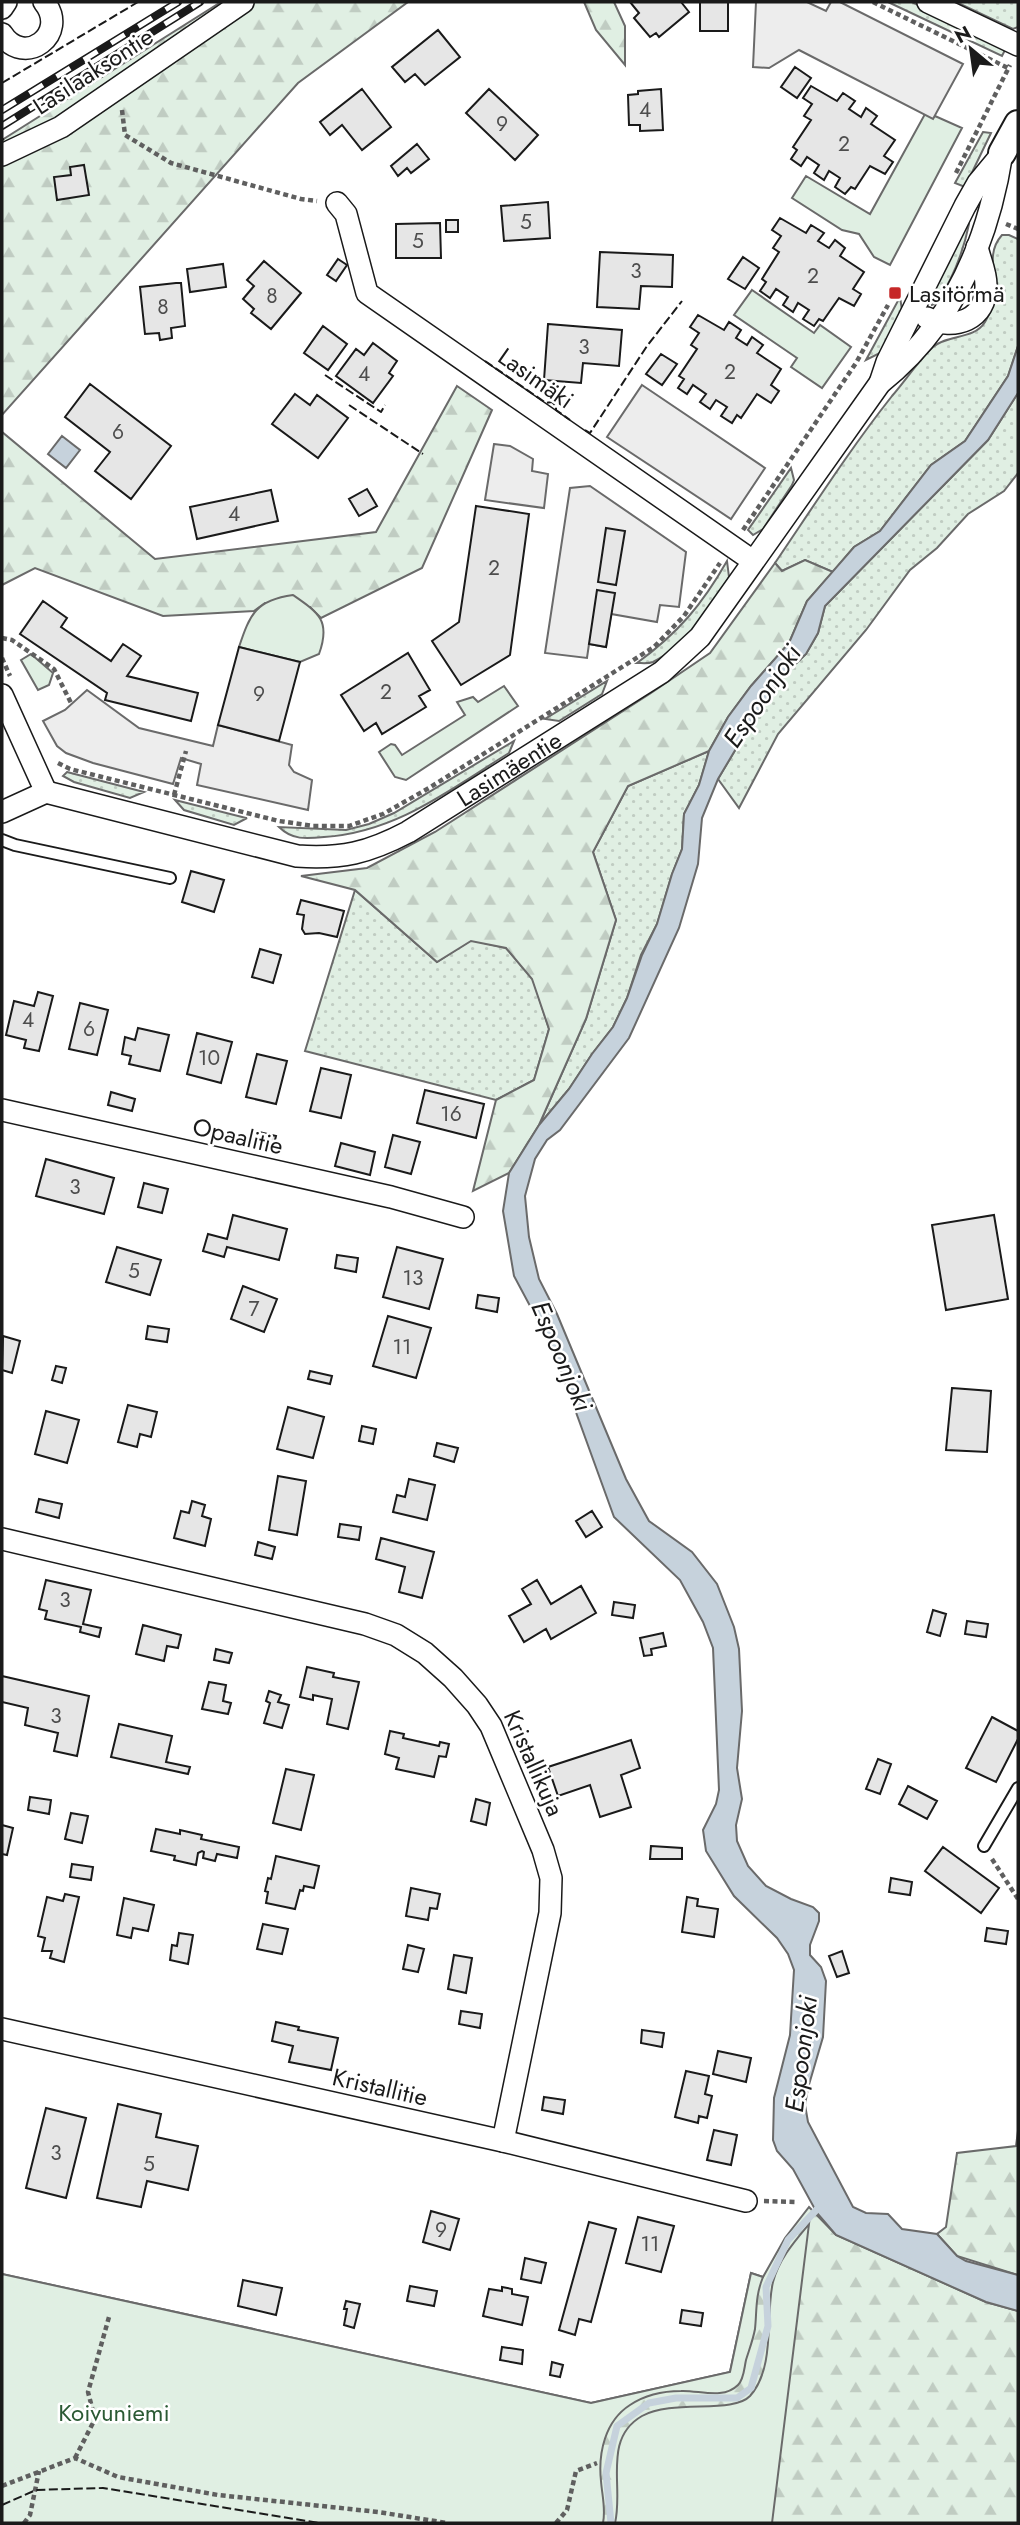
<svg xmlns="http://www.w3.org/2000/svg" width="1020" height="2525" font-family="Jost,sans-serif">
  <defs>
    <pattern id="grass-dots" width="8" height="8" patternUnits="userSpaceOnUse" patternTransform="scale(1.75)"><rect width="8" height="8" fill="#e0efe3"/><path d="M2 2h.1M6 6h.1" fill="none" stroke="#c0ccc2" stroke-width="1.8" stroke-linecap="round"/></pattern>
    <pattern id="forest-firs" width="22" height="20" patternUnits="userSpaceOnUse" patternTransform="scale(1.75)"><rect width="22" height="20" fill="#e0efe3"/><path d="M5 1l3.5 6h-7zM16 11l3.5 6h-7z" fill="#c0ccc2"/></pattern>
  </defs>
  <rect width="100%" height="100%" fill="#fff"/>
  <path fill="url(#grass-dots)" stroke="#6a6a6a" stroke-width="2" d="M888 2H912L1006 48 1002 56Z
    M956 2H1018V27L1013 29Z
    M983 132 991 133 965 187 955 183Z
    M967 223 969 224C963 254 953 278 937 303L932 305 930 296Z
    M1002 235H1009L1018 239V346L1008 376 965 441 931 465 880 531 854 547 833 572 805 560 782 571 775 563C813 507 850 449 892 396 906 380 918 361 933 347 948 334 974 340 985 322 989 315 994 304 995 297 997 275 985 254 1002 235Z
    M900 297 902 310 880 353 866 360Z
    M1018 393V473L1004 491 968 514 937 548 910 570 866 630 778 734 739 808 718 779 756 715 786 673 806 654 818 633 825 606 988 440Z
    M791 468 794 480 792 485 763 529 753 535 748 530Z
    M727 561 729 577C715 605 682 648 653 662 648 664 642 663 637 663 678 633 702 605 727 561Z
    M607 681 602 694 559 721 545 719Z
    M514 741 509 753C449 790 397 832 324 837 306 839 292 840 279 827L346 830 369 824 394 813Z
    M709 751 699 785 684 814 682 849 672 874 657 924 641 955 627 998 613 1027 592 1054 569 1089 539 1125 586 1019 616 920 593 852 628 786Z
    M67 772 144 792 130 798 74 782 63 776Z
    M175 800 246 818H247L234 825 184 810Z
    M355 890 437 962 471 940 506 948 533 979 549 1029 534 1080 496 1100 305 1051Z"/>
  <path fill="url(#forest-firs)" stroke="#6a6a6a" stroke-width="2" d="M221 2H408L298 83 2 415V140Z
    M584 2H614L625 26V65L596 30Z
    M457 386 492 410 422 568 321 618 310 607 265 603 254 611 163 616 35 568 2 585V432L155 559 376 532Z
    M805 560 833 572 807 601 789 643 751 686 728 717 709 751 628 786 593 852 616 920 586 1019 539 1125 509 1173 473 1191 496 1100 534 1080 549 1029 532 979 506 948 471 941 437 962 355 890 301 876 367 868 435 832 651 693 710 653 775 563 782 571Z
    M1018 2131V2275L957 2256 937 2234 946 2227 957 2153 1016 2146Z
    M809 2207 836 2235 986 2302 1018 2311V2523H2V2274L591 2403 730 2372 751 2273 763 2277 785 2238Z"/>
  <path fill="#e0efe3" stroke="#6a6a6a" stroke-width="2" d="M925 114 933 118 935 116 962 128 890 265 874 257 859 234 842 230 792 198 806 176 870 214Z
    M752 290 814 333 820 325 851 347 822 388 791 367 797 358 734 315Z
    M293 595C319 613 331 621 319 654L300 662 239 647C250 614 256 600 293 595Z
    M31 654 53 673 49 685 38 690 21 660Z
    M504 686 518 706 406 780 395 777 379 752 391 744 395 745 402 755 465 715 457 702 473 697 478 702Z
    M809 2224 772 2523H615C624 2487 602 2439 642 2416 673 2399 733 2414 750 2396 776 2367 765 2315 773 2282 779 2259 794 2242 809 2224Z
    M751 2273 763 2277C755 2297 757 2310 755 2329 753 2340 749 2350 746 2360 744 2369 744 2379 738 2385 723 2400 699 2390 681 2391 664 2391 645 2395 630 2405 605 2421 598 2453 601 2481 602 2495 606 2509 603 2523H2V2274L591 2403 730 2372Z"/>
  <path fill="#ededed" stroke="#6a6a6a" stroke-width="2" d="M756 2H807L826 11 831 2H840L963 64 933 119 799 50 769 68 753 67Z
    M642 385 765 468 731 519 607 437Z
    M494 444 510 446 533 459 532 471 548 474 544 508 485 500Z
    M590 486 686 552 679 607 660 605 657 622 611 614 606 647 589 644 587 658 545 653 570 488Z
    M87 690 139 728 213 746 218 725 292 745 289 765 294 772 312 780 308 810 197 785 201 764 181 758 173 784 93 763 66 753 57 746 43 721 65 710Z"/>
  <path fill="#c6d2dc" stroke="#6a6a6a" stroke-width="2" d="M1018 346V393L988 440 825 606 818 633 806 654 786 673 756 715 718 779 702 818 698 864 679 928 629 1038 560 1130 547 1140 535 1159 525 1196 529 1237 539 1279 557 1314 626 1479 649 1521 692 1552 717 1584 734 1627 739 1649 742 1711 737 1768 742 1799 736 1825 737 1841 748 1866 766 1886 791 1899 813 1907 819 1913V1921L810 1945V1955L821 1967 826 1981 823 2037 808 2088 805 2105 808 2122 853 2207 866 2213 888 2214 902 2229 937 2234 957 2256 966 2261 1018 2275V2311L986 2302 836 2235 817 2213 793 2169 777 2151 773 2140 774 2098 790 2035 794 1970 788 1954 777 1938 734 1896 706 1851 703 1830 716 1804 719 1790 713 1648 703 1622 680 1580 614 1517 553 1349 514 1276 503 1211 509 1173 539 1125 569 1089 592 1054 613 1027 627 998 642 955 657 924 672 874 682 849 684 814 699 785 709 751 728 717 751 686 789 643 807 601 854 547 880 531 931 465 965 441 1008 376Z
    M62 436 80 450 66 468 48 454Z"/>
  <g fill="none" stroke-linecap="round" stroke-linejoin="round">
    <path stroke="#c6d2dc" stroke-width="7" d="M611 2523 606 2473 617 2426 649 2403 676 2398H737L751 2388 768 2326 766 2287 788 2240 821 2205"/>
  </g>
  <path fill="#e6e6e6" stroke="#1a1a1a" stroke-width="2" d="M630 2H681L689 12 659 37 656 33 650 37 634 18 639 13Z
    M700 2H728V31H700Z
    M438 30 460 57 425 85 415 74 405 82 392 67Z
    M795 67 811 78 797 98 781 87Z
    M811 86 837 101 843 93 855 101 849 109 861 117 866 108 877 116 871 124 895 140 884 156 893 162 885 174 870 166 855 189 851 187 845 194 835 187 840 178 829 171 824 180 814 173 819 165 807 157 801 166 791 159 797 150 793 147 811 120 804 116 812 104 803 98Z
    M362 89 391 127 362 150 342 125 330 135 320 122Z
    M489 89 538 135 515 160 466 113Z
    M661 89 663 130 640 131V125H629L628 95 638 94V91Z
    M417 144 429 159 411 173 407 168 398 176 391 166Z
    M84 165 89 195 57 200 54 177 71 175 70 167Z
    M548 202 550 238 504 241 501 206Z
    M780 218 806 233 811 225 824 233 818 241 829 248 835 240 845 248 840 256 864 272 853 289 861 294 854 306 839 298 823 321 819 319 814 326 803 319 809 310 798 303 793 312 783 305 788 297 776 289 770 298 760 291 766 282 762 279 779 252 773 248 781 236 772 230Z
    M446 220H458V232H446Z
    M440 223 441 258H396V224Z
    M600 252 673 255 672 287 641 286 639 309 597 307Z
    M743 257 759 268 745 289 728 279Z
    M338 259 347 265 336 281 327 275Z
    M264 261 301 293 271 329 251 313 254 309 243 299 254 286 247 280Z
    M223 264 226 287 190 292 187 269Z
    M176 283H181L185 326 171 328 172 338 160 340 159 333 145 334 140 287Z
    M698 315 724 330 729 322 741 330 736 338 747 345 752 337 763 345 757 353 781 369 771 385 779 391 771 403 757 394 741 418 737 415 732 423 721 416 727 407 716 400 710 409 700 402 706 394 693 385 687 394 678 388 684 379 679 376 697 349 691 345 699 333 690 327Z
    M548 324 622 330 619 366 583 363 581 383 544 380Z
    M323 326 347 344 328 370 304 353Z
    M373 343 397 361 389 373 393 376 373 403 336 376 356 349 364 355Z
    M661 354 677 364 662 385 646 374Z
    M90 384 171 446 131 499 95 471 110 452 65 417Z
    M295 394 310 405 317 395 348 418 318 458 272 424Z
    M367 489 377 506 359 516 349 499Z
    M271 490 278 521 197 539 190 507Z
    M476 506 529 514 510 655 461 685 432 641 459 622Z
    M606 528 625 531 616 585 598 582Z
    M597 590 615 593 606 647 589 644Z
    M43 601 67 618 61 627 111 661 123 644 141 656 127 676 198 693 191 721 105 700 107 693 20 634Z
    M239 647 300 662 279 741 218 725Z
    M408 653 430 690 419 696 426 707 382 734 376 723 364 731 341 695Z
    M191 871 224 880 214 912 182 902Z
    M301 900 344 911 337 937 319 933 305 934 302 929 304 915 297 914Z
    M260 949 281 955 273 983 252 977Z
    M38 992 53 996 39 1051 24 1048 26 1040 6 1035 14 1001 34 1006Z
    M80 1003 108 1010 97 1055 69 1049Z
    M138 1028 169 1035 160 1071 129 1064 131 1056 122 1054 125 1037 135 1040Z
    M197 1033 232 1042 221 1083 187 1074Z
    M257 1054 287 1061 276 1104 246 1097Z
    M321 1068 351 1075 341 1118 310 1111Z
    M425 1090 484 1104 476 1138 417 1123Z
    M111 1092 135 1099 132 1111 108 1105Z
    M251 1130 276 1136 273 1148 248 1142Z
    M393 1135 420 1142 411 1174 385 1167Z
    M341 1143 375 1152 370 1175 335 1166Z
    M46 1159 114 1178 104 1214 36 1196Z
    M144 1183 168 1189 162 1213 138 1207Z
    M233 1215 287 1229 279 1260 227 1247 224 1257 203 1251 208 1234 227 1239Z
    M994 1215 1008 1299 946 1310 932 1225Z
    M117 1247 161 1260 150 1295 106 1282Z
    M397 1247 443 1259 429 1309 383 1297Z
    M337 1255 358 1258 356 1272 335 1268Z
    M243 1286 277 1299 264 1332 231 1319Z
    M478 1295 499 1298 497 1312 476 1308Z
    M388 1316 431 1328 416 1378 373 1366Z
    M148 1326 169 1329 167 1342 146 1339Z
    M3 1336 20 1341 12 1373 2 1370Z
    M56 1366 66 1368 62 1383 52 1380Z
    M310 1371 332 1376 330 1384 308 1379Z
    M952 1388 991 1391 987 1452 946 1450Z
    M128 1405 157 1412 151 1437 140 1434 137 1447 118 1442Z
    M288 1407 324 1417 313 1458 277 1449Z
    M46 1411 79 1420 67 1463 35 1454Z
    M362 1426 376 1429 373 1444 359 1441Z
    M437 1443 458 1448 454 1462 434 1456Z
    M278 1476 306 1481 297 1535 269 1530Z
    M409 1479 435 1485 427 1520 393 1512 397 1495 405 1497Z
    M39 1499 62 1504 59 1518 36 1512Z
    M192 1501 205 1505 202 1516 211 1519 205 1546 174 1538 181 1511 189 1513Z
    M592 1511 602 1527 586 1537 576 1521Z
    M340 1524 361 1527 359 1540 338 1537Z
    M381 1538 434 1552 422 1598 399 1592 405 1567 376 1559Z
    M258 1542 275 1547 272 1559 255 1555Z
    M46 1580 91 1590 83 1624 101 1628 99 1637 80 1632 81 1627 45 1619 47 1611 39 1609Z
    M537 1580 551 1604 581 1586 596 1613 551 1639 546 1629 524 1642 509 1616 531 1604 522 1589Z
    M614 1602 635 1605 633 1618 612 1615Z
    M933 1610 946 1614 940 1636 927 1632Z
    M967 1621 988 1624 986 1637 965 1634Z
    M143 1625 181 1635 178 1648 167 1646 164 1661 136 1654Z
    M663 1633 666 1646 651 1649 652 1655 644 1656 640 1638Z
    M216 1649 232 1653 229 1663 214 1660Z
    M307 1667 334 1673 333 1677 359 1682 348 1729 327 1724 332 1699 313 1695V1700L300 1697Z
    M2 1676 89 1696 77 1756 54 1751 58 1733 25 1725 28 1708 2 1702Z
    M209 1682 226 1685 223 1701 231 1703 228 1714 202 1709Z
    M269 1691 281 1695 278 1702 289 1705 282 1728 264 1723 270 1703 266 1701Z
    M992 1717 1018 1731V1739L996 1782 966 1768Z
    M119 1724 172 1736 166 1762 190 1767 188 1774 111 1757Z
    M390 1731 404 1734 403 1738 439 1746 440 1742 449 1744 446 1757 439 1756 434 1777 396 1769 399 1758 385 1754Z
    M631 1740 640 1768 621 1775 631 1807 600 1817 590 1785 558 1796 548 1767Z
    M878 1759 891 1764 880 1794 866 1789Z
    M286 1769 314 1775 301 1830 273 1823Z
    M908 1786 937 1801 927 1819 899 1804Z
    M30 1797 51 1800 49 1814 28 1810Z
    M476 1799 490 1803 486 1825 471 1821Z
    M71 1813 88 1816 82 1843 65 1839Z
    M2 1825 13 1828 7 1855 2 1854Z
    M156 1829 180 1834V1830L202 1835 201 1839 239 1847 237 1858 217 1854 215 1861 203 1858 204 1852 202 1851 198 1853 196 1865 174 1860 175 1856 151 1851Z
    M651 1846 682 1848V1859H650Z
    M943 1847 999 1888 981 1913 925 1871Z
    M276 1856 319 1866 314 1888 304 1886 303 1891 300 1890 295 1909 266 1903 268 1892 265 1891 268 1878 271 1879Z
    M72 1864 93 1867 91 1880 70 1877Z
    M891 1878 912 1882 910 1895 889 1892Z
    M411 1888 440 1894 437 1909 430 1908 428 1920 406 1916Z
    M65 1894 79 1897 64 1962 50 1958 52 1951H42L45 1938 38 1936 47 1897 63 1901Z
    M687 1897 698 1899 697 1906 718 1909 714 1937 682 1932Z
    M124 1898 154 1905 148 1931 133 1928 131 1938 117 1935Z
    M263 1924 288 1929 282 1954 257 1949Z
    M987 1928 1008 1931 1006 1944 985 1941Z
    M179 1933 193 1935 188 1964 170 1960 172 1945 177 1946Z
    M408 1945 424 1949 418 1972 403 1969Z
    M842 1951 849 1973 837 1977 829 1956Z
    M454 1955 472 1958 466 1993 448 1989Z
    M461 2011 482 2014 480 2028 459 2024Z
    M276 2022 299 2027 298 2030 338 2038 331 2070 289 2062 293 2046 272 2041Z
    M642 2030 664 2033 662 2047 641 2043Z
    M718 2051 751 2058 746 2082 713 2074Z
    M686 2071 709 2076 705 2094 712 2096 707 2118 699 2116 698 2123 675 2117Z
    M544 2097 565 2100 563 2114 542 2110Z
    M118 2104 161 2114 156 2137 198 2146 188 2190 147 2181 141 2207 97 2198Z
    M46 2108 86 2118 66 2198 26 2188Z
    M714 2130 737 2135 731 2165 707 2160Z
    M431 2211 459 2219 450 2250 423 2242Z
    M638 2217 674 2226 661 2272 626 2263Z
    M589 2222 616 2229 591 2322 579 2319 575 2335 559 2330Z
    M525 2258 546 2263 541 2283 521 2279Z
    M243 2280 282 2288 276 2315 238 2306Z
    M410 2286 437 2291 434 2306 407 2301Z
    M502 2287 512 2289V2294L528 2297 522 2325 483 2316 489 2289 502 2291Z
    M346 2301 360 2304 354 2328 344 2325 347 2309H344Z
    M682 2310 703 2313 701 2326 680 2323Z
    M502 2347 523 2350 522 2364 500 2360Z
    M552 2362 563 2365 560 2377 550 2375Z"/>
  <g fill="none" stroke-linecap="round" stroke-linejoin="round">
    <g stroke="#1a1a1a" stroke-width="14">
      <path id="service" d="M2 840 15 845 170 878
        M984 1846 1018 1788"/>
    </g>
    <g stroke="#1a1a1a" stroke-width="24">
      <g id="minor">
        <path d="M928 2 1018 45"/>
        <path d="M2 8 6 2"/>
        <path d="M2 34C24 68 70 34 44 2"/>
        <path d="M2 155 61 127 243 2"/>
        <path d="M337 203 346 214 367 293 753 561"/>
        <path d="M927 318C954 331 987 320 986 285 986 272 980 260 977 247"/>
        <path d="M880 383 887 362 965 206 978 183 1002 154"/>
        <path d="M2 695 46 792"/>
        <path id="s1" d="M2 812 46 792 297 856C342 859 368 853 408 832L662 672 700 637 880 383C953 325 988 243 1002 153"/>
        <path d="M2 1110 391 1197 463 1217"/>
        <path d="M2 1539 365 1624 396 1635 425 1653 453 1678 477 1705 491 1726 543 1850 551 1878 550 1913 503 2141"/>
        <path d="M2 2029 503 2141 746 2201"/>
      </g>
    </g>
    <g stroke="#1a1a1a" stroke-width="30">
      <path id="tertiary" d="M1002 153 1018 124"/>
    </g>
    <path stroke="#5f5f5f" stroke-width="4.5" stroke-dasharray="5 3.5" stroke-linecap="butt" d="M873 2 1008 68
      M122 110 125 135 171 163 301 199 317 201
      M956 173 1010 65
      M1006 224 1018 229
      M743 530 856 363 888 305
      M2 638 12 640 54 669 72 705
      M2 658 10 676
      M58 763 70 769 279 821 313 826H349L383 814 429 788 654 647 684 616 720 563
      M174 795 186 751
      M992 1859 1018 1899
      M764 2201 798 2202
      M75 2458 95 2419 88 2392 109 2317
      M2 2486 75 2458 118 2477 218 2495 378 2512 447 2523
      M24 2523 30 2515 39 2471
      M556 2523 567 2510 576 2471 597 2463"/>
    <use href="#service" stroke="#fff" stroke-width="10"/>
    <use href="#minor" stroke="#fff" stroke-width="21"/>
    <use href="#tertiary" stroke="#fff" stroke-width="26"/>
    <g stroke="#1a1a1a" stroke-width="8">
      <path id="rail" d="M2 110 178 2
        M2 126 200 2"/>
    </g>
    <use href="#rail" stroke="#fff" stroke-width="5" stroke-dasharray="16" stroke-linecap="butt"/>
    <path stroke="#1a1a1a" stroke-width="2" stroke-dasharray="9 3.5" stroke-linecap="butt" d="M2 83 138 2
      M2 140 4 139
      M485 361 546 403 552 402 556 406V410L570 420
      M325 375 381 412 385 405
      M349 405 423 454
      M585 430 590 433 647 346 682 301
      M2 2505 36 2490 103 2488 319 2523"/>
  </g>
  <rect fill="#c62828" stroke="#fff" stroke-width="2.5" x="888" y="286" width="14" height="14" rx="3.5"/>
  <g text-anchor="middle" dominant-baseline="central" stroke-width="5" stroke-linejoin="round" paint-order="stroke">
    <g font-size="21" fill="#4d4d4d">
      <text x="645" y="110">4</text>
      <text x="502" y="124">9</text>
      <text x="844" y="144">2</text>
      <text x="526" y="222">5</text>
      <text x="418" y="241">5</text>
      <text x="636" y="271">3</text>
      <text x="813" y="276">2</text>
      <text x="272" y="296">8</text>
      <text x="163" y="307">8</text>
      <text x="584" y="347">3</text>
      <text x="730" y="372">2</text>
      <text x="364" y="374">4</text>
      <text x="118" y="432">6</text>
      <text x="234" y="514">4</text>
      <text x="494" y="568">2</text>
      <text x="386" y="692">2</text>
      <text x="259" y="694">9</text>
      <text x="28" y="1020">4</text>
      <text x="89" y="1029">6</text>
      <text x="209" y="1058">10</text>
      <text x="451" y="1114">16</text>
      <text x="75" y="1187">3</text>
      <text x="134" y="1271">5</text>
      <text x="413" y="1278">13</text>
      <text x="254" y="1309">7</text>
      <text x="402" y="1347">11</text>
      <text x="65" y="1600">3</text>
      <text x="56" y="1716">3</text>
      <text x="56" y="2153">3</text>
      <text x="149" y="2164">5</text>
      <text x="441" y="2230">9</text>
      <text x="650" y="2244">11</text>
    </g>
    <g font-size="24" fill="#1a1a1a" stroke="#fff">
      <text transform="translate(93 71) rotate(-33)">Lasilaaksontie</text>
      <text transform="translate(536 378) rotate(35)">Lasimäki</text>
      <text stroke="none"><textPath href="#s1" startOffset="542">Lasimäentie</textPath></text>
      <text transform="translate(238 1136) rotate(13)">Opaalitie</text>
      <text transform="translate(534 1763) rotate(66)">Kristallikuja</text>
      <text transform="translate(380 2087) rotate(13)">Kristallitie</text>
    </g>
    <g font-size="24" fill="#1a1a1a" stroke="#fff" text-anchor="start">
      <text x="909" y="293">Lasitörmä</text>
    </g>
    <g font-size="24" fill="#2b5a34" stroke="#fff">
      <text x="114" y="2412">Koivuniemi</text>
    </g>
    <g font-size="26" font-style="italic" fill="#1a1a1a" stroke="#fff">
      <text transform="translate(762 696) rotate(-56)">Espoonjoki</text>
      <text transform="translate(562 1356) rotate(67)">Espoonjoki</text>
      <text transform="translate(801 2054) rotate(-83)">Espoonjoki</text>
    </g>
  </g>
  <rect width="1020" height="2525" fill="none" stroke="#1a1a1a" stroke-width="7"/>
  <g transform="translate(971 49) rotate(331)" stroke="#ffffff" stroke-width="5" paint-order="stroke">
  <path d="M0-5L12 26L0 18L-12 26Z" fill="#1a1a1a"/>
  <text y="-10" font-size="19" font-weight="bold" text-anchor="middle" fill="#1a1a1a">N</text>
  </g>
</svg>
